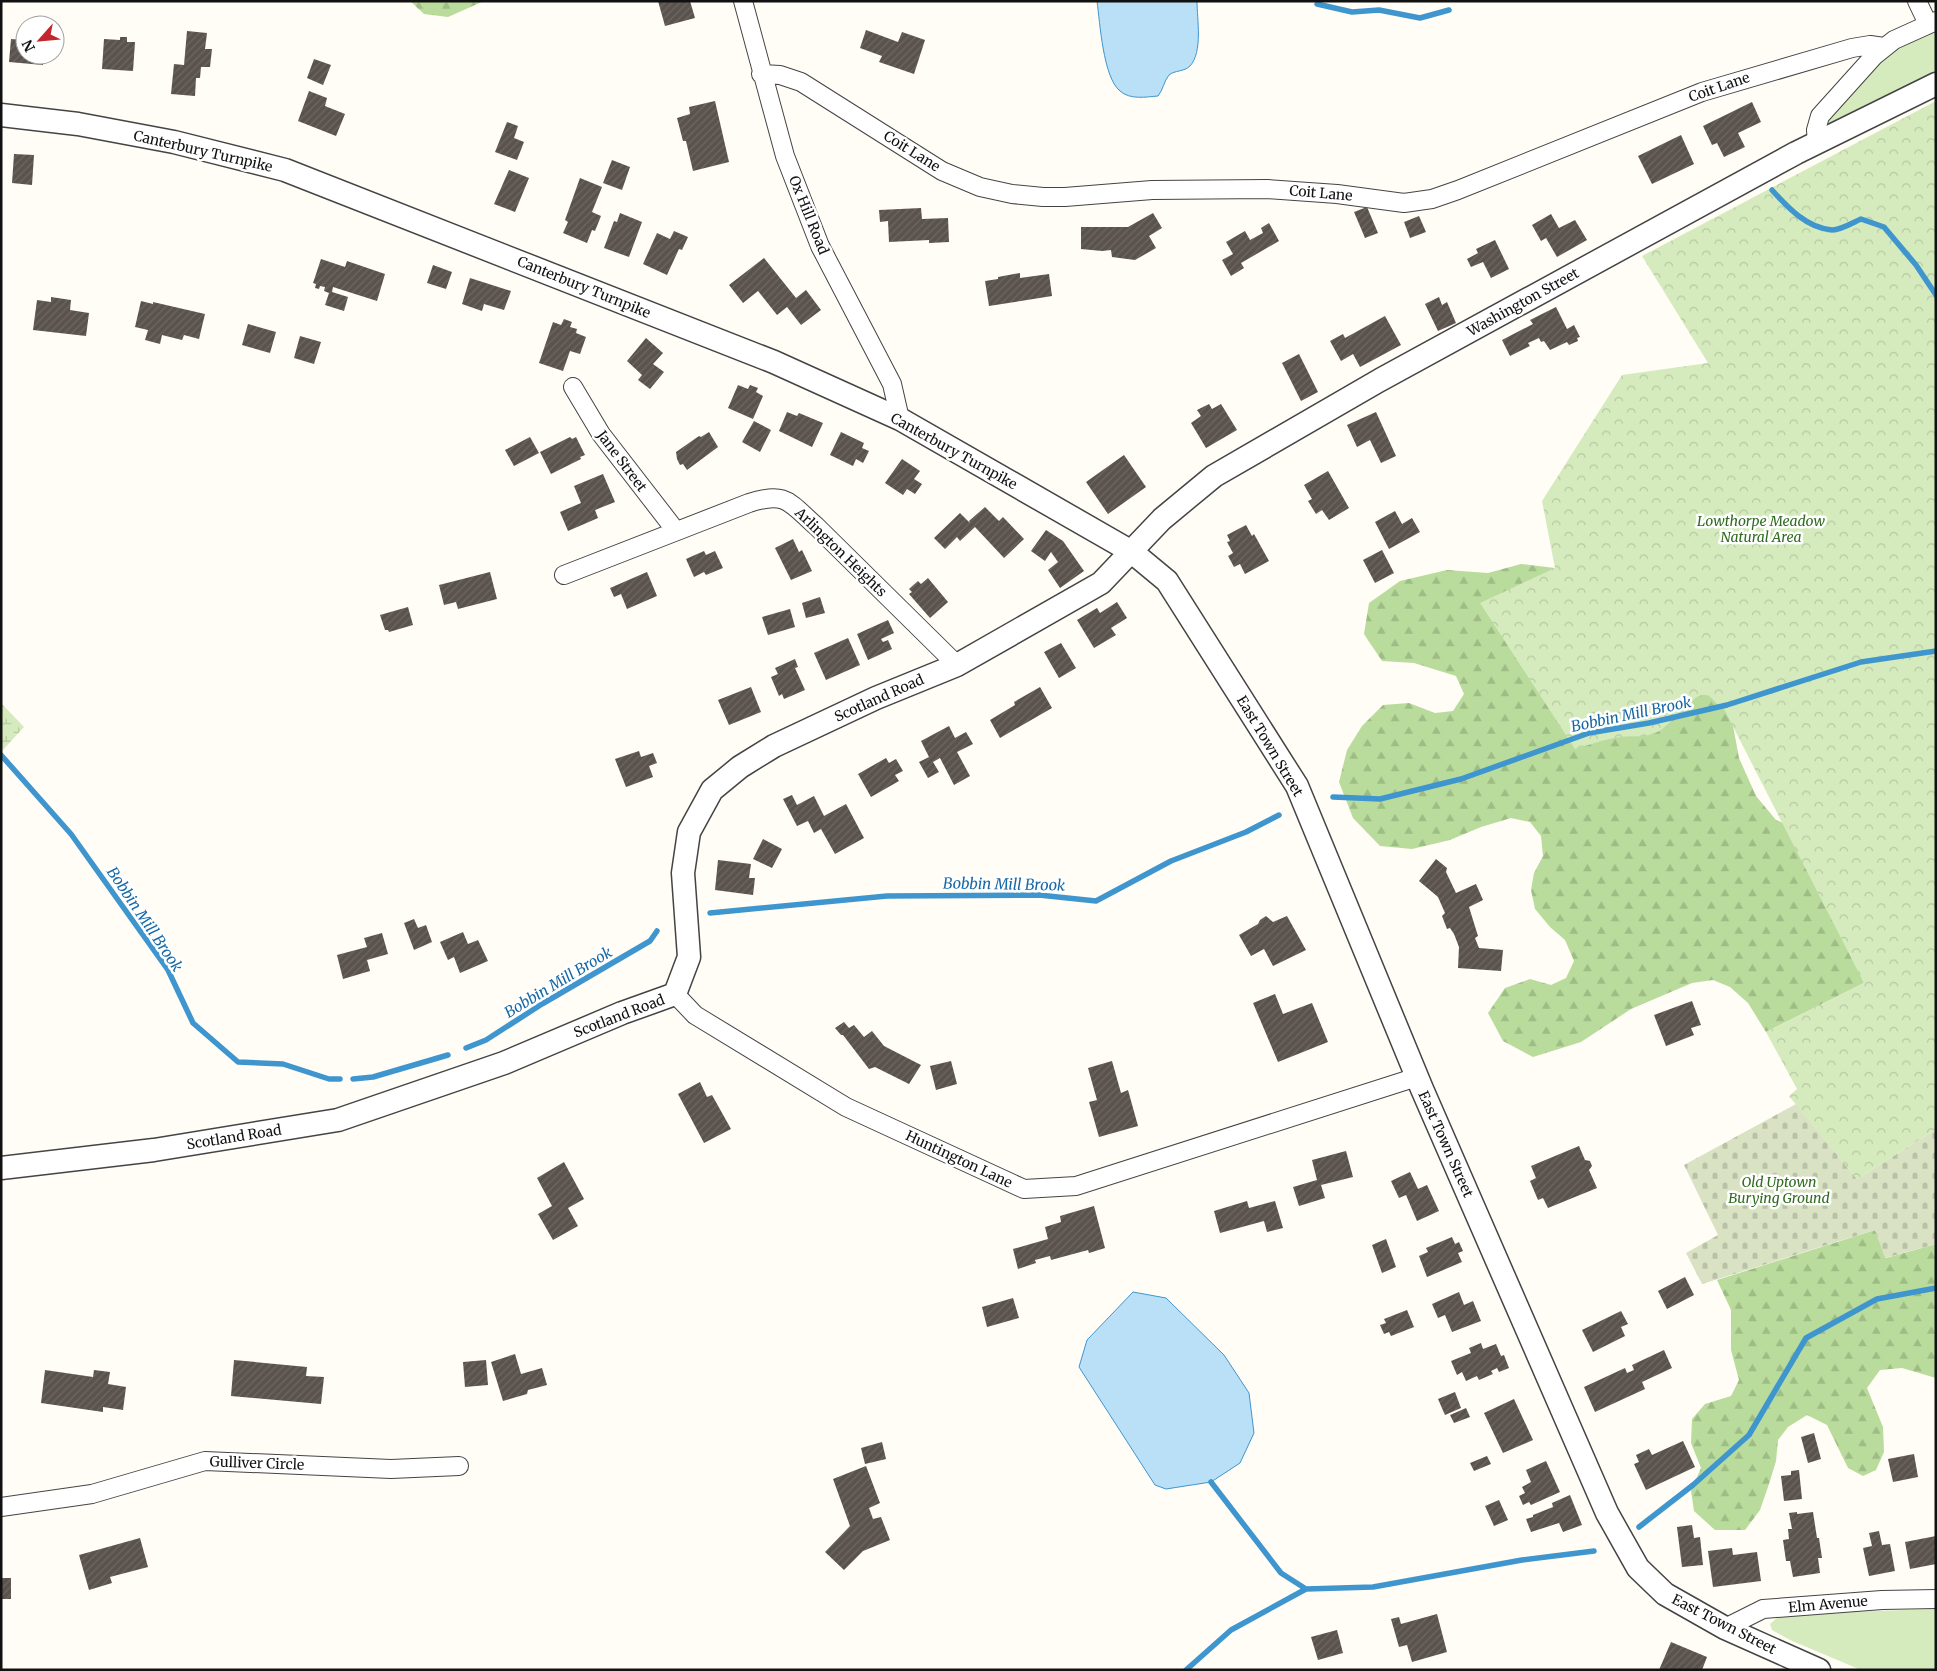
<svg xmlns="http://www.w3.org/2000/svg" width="1937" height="1671" font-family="Merriweather,serif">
  <defs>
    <pattern id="forest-firs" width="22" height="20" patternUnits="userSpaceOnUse" patternTransform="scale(1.25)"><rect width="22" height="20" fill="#b9dc9c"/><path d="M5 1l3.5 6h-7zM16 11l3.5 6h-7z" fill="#9ebc85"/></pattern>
    <pattern id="wetland-marsh" width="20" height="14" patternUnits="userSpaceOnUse" patternTransform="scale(1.25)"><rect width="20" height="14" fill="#d5ebbd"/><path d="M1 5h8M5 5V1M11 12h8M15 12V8" fill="none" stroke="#b6c8a1"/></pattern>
    <pattern id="cemetery-stones" width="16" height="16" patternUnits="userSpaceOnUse" patternTransform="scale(1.25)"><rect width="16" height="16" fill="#d9e3c4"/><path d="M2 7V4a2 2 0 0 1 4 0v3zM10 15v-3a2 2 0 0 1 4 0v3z" fill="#b9c2a7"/></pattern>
    <pattern id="park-crowns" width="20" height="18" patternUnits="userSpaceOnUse" patternTransform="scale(1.25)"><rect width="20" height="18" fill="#d5ebbd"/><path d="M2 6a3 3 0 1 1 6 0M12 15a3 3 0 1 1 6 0" fill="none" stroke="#b6c8a1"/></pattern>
    <pattern id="building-hatch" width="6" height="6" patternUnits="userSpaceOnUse" patternTransform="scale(1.25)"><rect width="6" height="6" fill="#5a524d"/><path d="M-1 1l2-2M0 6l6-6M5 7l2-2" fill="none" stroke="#6d6662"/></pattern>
  </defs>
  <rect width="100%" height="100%" fill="#fffdf5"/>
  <path fill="#d5ebbd" d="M1936 32V72L1829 123 1826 118C1858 85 1888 41 1936 32Z
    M1936 1609V1670H1861L1790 1640 1772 1630 1770 1624 1779 1616 1808 1613Z"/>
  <path fill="url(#forest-firs)" d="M410 1H484L448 17 424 14Z
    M1521 564 1555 568 1720 679 1732 720 1739 758 1756 796 1776 820 1800 830 1864 983 1766 1032 1748 1003 1730 987 1713 980 1692 983 1631 1009 1581 1042 1533 1057 1503 1041 1488 1013 1505 988 1530 979 1551 985 1566 978 1574 961 1565 940 1550 927 1535 909 1531 890 1534 873 1543 856 1541 836 1530 822 1511 818 1481 827 1450 840 1412 849 1380 846 1353 818 1339 782 1347 750 1362 726 1383 705 1409 703 1435 713 1453 711 1464 694 1456 676 1414 663 1382 661 1364 634 1369 603 1400 581 1447 570 1488 573Z
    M1875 1230 1886 1258 1936 1244V1378L1902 1368 1880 1370 1867 1388 1883 1427 1884 1452 1876 1470 1863 1476 1848 1468 1827 1425 1807 1415 1788 1427 1778 1440 1776 1461 1769 1484 1760 1510 1745 1530H1715L1694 1511 1691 1491 1701 1468 1691 1443 1692 1419 1705 1404 1731 1396 1739 1380 1731 1350V1310L1717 1280Z"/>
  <path fill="url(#wetland-marsh)" d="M1 703 24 727 1 752Z"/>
  <path fill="url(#cemetery-stones)" d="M1796 1104 1857 1179 1936 1129V1244L1885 1258 1875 1230 1702 1284 1686 1253 1718 1235 1684 1165Z"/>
  <path fill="url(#park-crowns)" d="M1936 101V1129L1857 1179 1789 1096 1797 1089 1766 1032 1864 983 1723 707C1714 706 1713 693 1702 695 1691 697 1672 722 1661 730 1646 739 1635 735 1620 737 1605 739 1589 745 1575 749L1480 603 1555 568 1542 501 1622 375 1708 363 1642 256Z"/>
  <path fill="#b9e0f7" stroke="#3f96cf" d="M1097 1H1197C1197 19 1203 52 1190 66 1184 72 1175 70 1169 75 1164 81 1163 90 1158 96 1146 97 1130 100 1120 91 1103 77 1100 23 1097 1Z
    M1133 1292 1166 1298 1224 1355 1249 1393 1254 1433 1240 1463 1211 1482 1166 1489 1155 1485 1079 1367 1087 1340Z"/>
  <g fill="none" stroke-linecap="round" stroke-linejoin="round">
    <path stroke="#3f96cf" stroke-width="5.5" d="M1317 4 1352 12 1379 10 1420 18 1449 10
      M1772 190C1788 208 1807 228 1832 230 1841 230 1854 222 1861 219L1884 227 1916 265 1936 295
      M1 755 71 834 168 970 193 1023 238 1062 283 1064 329 1079H340
      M1333 797 1380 799 1461 779 1589 733 1649 723 1727 705 1861 662 1936 651
      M710 913 887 896 1039 895 1096 901 1171 861 1246 832 1279 815
      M466 1048 486 1040 542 1004 650 941 657 931
      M353 1079 373 1077 448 1055
      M1211 1482 1281 1573 1306 1589
      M1639 1527 1693 1485 1749 1435 1806 1338 1877 1299 1936 1288
      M1186 1670 1231 1630 1306 1589 1373 1587 1522 1560 1594 1551"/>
  </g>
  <path fill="url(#building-hatch)" d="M658 1H690L695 18 665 26Z
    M866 30 898 42 902 32 925 40 914 74 879 62 882 56 860 48Z
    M187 31 207 33 205 49H212L210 67H201L200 78H196L195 96 171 94 174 64 184 65Z
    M120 37H127V42H135L133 71 102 69 104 39 120 40Z
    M11 39 25 40V55H43V65L9 62Z
    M314 59 331 65 323 85 307 78Z
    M309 91 327 98 325 106 345 114 336 136 298 121Z
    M715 101 729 162 693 171 686 141H683L677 118 690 114 689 107Z
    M1752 102 1761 122 1738 133 1745 147 1724 157 1717 143 1712 145 1703 126Z
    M507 122 518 126 514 138 524 142 517 160 495 152Z
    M1681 135 1694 164 1652 184 1638 156Z
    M14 154 34 155 32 185 12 183Z
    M612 160 630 167 622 190 603 183Z
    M509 170 529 178 515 212 494 204Z
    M580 178 602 187 592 212 601 216 595 231 592 230 587 243 563 233 568 222 565 220Z
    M1367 207 1378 233 1365 238 1354 212Z
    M921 208 922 219 948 218 949 242 929 243V240L889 242 888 221 880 222 879 210Z
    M620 213 642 222 629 257 604 248 614 221 617 222Z
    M1153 213 1162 228 1149 236 1156 248 1135 260 1112 257 1111 250 1102 251 1081 249V227H1128Z
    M1551 214 1559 228 1575 220 1587 240 1557 257 1546 238 1541 241 1532 225Z
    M1419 216 1426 232 1410 238 1404 222Z
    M1269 223 1279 241 1241 263 1244 268 1231 276 1222 260 1233 254 1226 242 1245 231 1250 240 1263 233 1261 228Z
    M674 231 688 237 682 250 679 249 667 275 643 264 657 233 670 239Z
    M1495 240 1509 269 1491 278 1483 262 1471 267 1467 259 1478 253 1476 249Z
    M764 258 796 298 806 290 821 310 801 325 787 307 777 315 758 291 743 303 729 285Z
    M321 259 345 267 347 261 385 274 377 301 333 287 332 292 348 297 344 311 325 305 329 293 324 291 325 287 320 286 319 289 315 288 316 284 313 283Z
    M433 265 452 272 446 289 427 283Z
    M1020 273V278L1049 274 1052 296 989 306 985 281 998 279V277Z
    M470 278 511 291 504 310 484 304 482 311 462 304Z
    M51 297 71 300 70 310 89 313 86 336 33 330 37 300 51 302Z
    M1439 297 1442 305 1447 302 1456 323 1438 331 1425 304Z
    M141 301 153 304V302L205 314 199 339 184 335 182 340 162 335 160 344 145 340 148 330 135 327Z
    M1556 307 1567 329 1574 325 1580 337 1577 338 1578 341 1569 345 1567 342 1550 350 1544 341 1541 342 1539 338 1528 343 1530 346 1510 356 1502 340 1533 324 1530 320Z
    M1385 316 1401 345 1360 367 1353 354 1341 361 1330 341 1343 334 1345 338Z
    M564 319 572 322 570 327 577 329 576 333 586 337 580 354 570 351 563 371 539 363 553 322 561 325Z
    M248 324 276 332 270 353 242 345Z
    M300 336 321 342 314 364 294 358Z
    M646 338 663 353 653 364 664 372 650 389 638 380 642 375 627 361Z
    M1299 354 1318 392 1301 401 1282 363Z
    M738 385 748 389 750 385 758 388 756 392 763 396 753 419 728 408Z
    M1209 404 1212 409 1221 404 1237 430 1206 448 1191 423 1201 416 1197 410Z
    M787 412 797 416 799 413 823 423 812 447 779 431Z
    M1376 412 1396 456 1381 463 1370 440 1357 447 1347 425Z
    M754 421 771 430 760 452 742 442Z
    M709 432 718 447 687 470 683 464 680 465 677 459 676 452 699 436 701 437Z
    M841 432 864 443 862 448 869 451 863 463 856 459 853 466 830 455Z
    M530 437 539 453 514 466 505 450Z
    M570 437 572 439 576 437 585 455 580 457 581 459 551 474 540 452Z
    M1124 455 1146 487 1108 514 1086 482Z
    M902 459 920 471 914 479 922 484 915 494 907 489 903 495 885 483Z
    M1328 471 1349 508 1329 520 1322 510 1316 514 1308 501 1312 499 1304 485Z
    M603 474 615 502 595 510 598 518 568 531 560 512 581 503 574 486Z
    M985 507 999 521 1003 517 1024 539 1004 558 975 527 960 541 957 537 945 549 934 538 960 513 970 523 969 521Z
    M1395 511 1402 524 1412 518 1420 532 1389 549 1375 522Z
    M1246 525 1252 536 1254 534 1269 561 1245 574 1240 564 1234 567 1228 556 1233 553 1227 542 1230 541 1227 535Z
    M1046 530 1063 541 1084 571 1060 588 1048 570 1058 562 1051 552 1045 561 1031 551Z
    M793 539 799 552 802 550 812 571 791 580 775 548Z
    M1382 550 1394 573 1375 583 1363 560Z
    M704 551 706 555 715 551 723 568 706 575 704 572 694 577 686 559Z
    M490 572 497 599 458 609 456 602 444 605 439 585Z
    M647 572 657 596 627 609 621 594 614 597 610 588Z
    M928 578 948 602 930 618 909 594 912 592 909 589 918 581 921 584Z
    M820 597 825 613 806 618 802 603Z
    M1117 602 1127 618 1111 628 1116 635 1094 648 1077 620 1097 608 1100 613Z
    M408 607 413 625 389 632 388 630H385L380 615Z
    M790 609 795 627 768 635 762 617Z
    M888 620 894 633 881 639 883 642 888 640 892 649 868 660 857 634Z
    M848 638 860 665 826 680 814 653Z
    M1061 643 1076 668 1059 678 1044 652Z
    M795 659 798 667 795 668 805 690 784 699 782 694 779 696 771 677 778 674 775 668Z
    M751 687 761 712 729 725 718 700Z
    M1040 687 1052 708 1000 738 990 720 1015 705 1014 702Z
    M949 726 955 738 966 732 973 744 957 752 970 776 954 785 940 758 933 762 939 772 928 778 919 762 929 757 921 741Z
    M639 751 641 757 653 753 657 763 649 766 653 777 626 787 615 759Z
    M886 758 889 763 896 759 903 771 895 775 899 781 871 797 858 774Z
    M792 795 797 805 814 796 824 816 846 804 864 838 835 854 821 829 814 833 808 821 797 826 783 799Z
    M763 839 782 849 772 868 753 859Z
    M1436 859 1447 868 1446 872 1456 893 1476 884 1483 900 1469 907 1478 936 1475 938 1479 948 1503 950 1501 971 1458 968 1459 947 1454 934 1450 928 1447 929 1442 916 1445 913 1438 897 1419 881Z
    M718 860 751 864 749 878H755L753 895 715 890Z
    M1266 916 1273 922 1287 916 1306 950 1273 966 1264 949 1251 956 1239 935 1258 924 1260 920Z
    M414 919 418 928 426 925 432 942 414 950 404 923Z
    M463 932 468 944 478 940 488 961 460 973 454 957 448 960 440 942Z
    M382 933 388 954 367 960 370 971 343 979 337 955 367 947 364 938Z
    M1275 994 1283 1014 1312 1003 1328 1042 1278 1062 1253 1003Z
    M1692 1001 1701 1025 1691 1028 1694 1035 1666 1046 1654 1015Z
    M844 1022 849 1028 854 1025 864 1037 872 1031 884 1046 921 1065 909 1084 875 1067 869 1069 843 1035H841L835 1028Z
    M951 1061 957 1084 936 1090 930 1066Z
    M1112 1061 1121 1093 1128 1090 1138 1126 1099 1137 1089 1102 1097 1100 1088 1068Z
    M700 1082 707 1097 712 1095 731 1129 704 1143 678 1094Z
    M1579 1146 1585 1160 1590 1161 1592 1166 1589 1170 1597 1188 1548 1208 1543 1198 1538 1200 1530 1181 1536 1178 1531 1166Z
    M1346 1151 1353 1177 1321 1185 1325 1198 1299 1206 1293 1187 1317 1180 1312 1160Z
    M564 1162 584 1199 568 1208 578 1226 553 1240 538 1214 552 1206 537 1178Z
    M1410 1172 1418 1189 1427 1185 1439 1211 1417 1221 1406 1195 1399 1198 1391 1181Z
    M1247 1201 1249 1208 1275 1201 1283 1228 1267 1232 1264 1221 1220 1233 1214 1211Z
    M1094 1206 1105 1248 1089 1253 1088 1250 1051 1260 1050 1256 1035 1260 1036 1263 1018 1269 1013 1249 1048 1239 1045 1227 1061 1222 1060 1216Z
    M1452 1237 1455 1244 1459 1242 1463 1251 1458 1253 1462 1262 1427 1277 1419 1256 1428 1252 1426 1248Z
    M1386 1239 1396 1267 1382 1273 1372 1245Z
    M1685 1277 1694 1295 1667 1309 1658 1291Z
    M1459 1292 1464 1305 1473 1301 1481 1321 1452 1332 1445 1315 1438 1318 1432 1304Z
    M1013 1298 1019 1318 987 1327 982 1307Z
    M1407 1310 1414 1327 1391 1336 1389 1332 1384 1334 1380 1325 1386 1323 1384 1319Z
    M1621 1311 1628 1324 1621 1327 1625 1336 1593 1352 1582 1330Z
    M1481 1343 1483 1349 1496 1344 1501 1356 1504 1355 1509 1368 1499 1372 1497 1368 1491 1371 1493 1374 1479 1380 1477 1376 1466 1381 1462 1372 1457 1375 1451 1361 1471 1353 1469 1348Z
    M1664 1350 1672 1368 1642 1382 1645 1389 1595 1412 1584 1387 1625 1368 1627 1373 1634 1370 1632 1365Z
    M515 1354 521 1374 542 1368 547 1385 528 1390 527 1394 503 1401 491 1362Z
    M234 1360 307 1367 306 1376 324 1377 321 1404 231 1396Z
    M486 1360 488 1385 465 1387 463 1362Z
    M45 1370 93 1377 94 1370 110 1372 108 1384 126 1387 123 1410 103 1407V1412L41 1403Z
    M1455 1392 1461 1408 1445 1415 1438 1399Z
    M1514 1399 1533 1440 1503 1453 1484 1413Z
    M1466 1408 1470 1417 1454 1423 1450 1415Z
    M1814 1433 1821 1459 1808 1463 1801 1437Z
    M1683 1441 1695 1467 1646 1490 1634 1464 1639 1462 1636 1455 1649 1449 1652 1455Z
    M882 1442 886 1459 865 1464 861 1448Z
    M1914 1454 1918 1477 1893 1482 1888 1459Z
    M1487 1456 1491 1464 1474 1471 1470 1463Z
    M1546 1461 1560 1492 1531 1505 1529 1502 1523 1505 1519 1496 1525 1493 1522 1487 1531 1482 1526 1470Z
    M866 1466 880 1503 869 1508 873 1519 881 1517 890 1540 863 1551 844 1570 825 1552 850 1526 833 1479Z
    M1799 1470 1802 1499 1784 1501 1781 1476 1791 1475V1471Z
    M1570 1495 1582 1525 1563 1532 1559 1523 1531 1532 1526 1519 1533 1517V1515L1553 1507 1552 1503Z
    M1499 1500 1508 1520 1494 1526 1485 1506Z
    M1797 1512V1514L1813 1512 1817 1538H1819L1822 1558H1818L1820 1573 1793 1577 1790 1561H1786L1783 1540 1789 1539 1788 1529H1792L1789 1513Z
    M1692 1525 1694 1538 1700 1537 1703 1565 1682 1567 1677 1527Z
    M1879 1531 1882 1545 1890 1544 1895 1571 1869 1576 1863 1548 1872 1546 1869 1533Z
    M1936 1536V1564L1910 1569 1905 1542Z
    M140 1538 148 1567 110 1577 112 1583 89 1590 79 1555Z
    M1732 1548 1733 1555 1757 1552 1761 1581 1713 1587 1708 1551Z
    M1 1578H11V1599H1Z
    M1437 1614 1447 1652 1412 1662 1407 1645 1399 1647 1391 1619 1399 1617 1401 1624Z
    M1337 1630 1343 1653 1318 1660 1311 1637Z
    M1671 1642 1707 1657 1702 1670H1659Z"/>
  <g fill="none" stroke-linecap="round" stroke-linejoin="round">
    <g stroke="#444" stroke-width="20">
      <path id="minor" d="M743 1 785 156 820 246 892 384 900 419
        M1917 1 1928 24
        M761 74 780 75 801 82 942 171 980 187 1012 194 1043 197H1065L1152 190 1267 189 1337 194 1404 203 1432 199 1458 190 1702 92 1852 48 1870 45 1884 47
        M1817 143 1816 130 1820 116 1874 56 1894 40 1936 21
        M573 387 601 434 676 531
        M564 575 749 503C786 491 789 502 816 526L957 665
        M675 994 695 1015 846 1107 1024 1189 1076 1186 1417 1077
        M1 1507 92 1494 205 1461 391 1469 459 1466
        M1725 1628 1763 1609 1882 1600 1936 1599"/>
    </g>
    <g stroke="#444" stroke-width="25">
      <path id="tertiary" d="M1 115 78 124 174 142 285 170 774 362 900 419 1132 552 1167 581 1297 786 1422 1089 1607 1513 1638 1568 1665 1594 1725 1628 1819 1670
        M1 1168 154 1150 338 1120 504 1063 622 1013 675 994 689 957 683 873 689 832 712 790 740 767 774 746 876 698 957 665 1101 583 1162 519 1214 476 1380 380 1796 153 1936 84"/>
    </g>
    <use href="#minor" stroke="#fff" stroke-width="18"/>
    <use href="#tertiary" stroke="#fff" stroke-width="22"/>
  </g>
  <g text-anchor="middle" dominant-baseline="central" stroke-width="5" stroke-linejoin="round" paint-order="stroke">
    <g font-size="14" fill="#111" stroke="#fff">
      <text transform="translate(1719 87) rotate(-19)">Coit Lane</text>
      <text transform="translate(203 151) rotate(13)">Canterbury Turnpike</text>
      <text transform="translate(912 151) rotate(32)">Coit Lane</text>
      <text transform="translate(1321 193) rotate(5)">Coit Lane</text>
      <text transform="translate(809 215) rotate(68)">Ox Hill Road</text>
      <text transform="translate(584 287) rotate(22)">Canterbury Turnpike</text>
      <text transform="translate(1523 302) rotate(-29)">Washington Street</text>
      <text transform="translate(954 451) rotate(29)">Canterbury Turnpike</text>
      <text transform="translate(622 461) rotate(53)">Jane Street</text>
      <text transform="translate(841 552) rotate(44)">Arlington Heights</text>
      <text transform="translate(879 698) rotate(-24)">Scotland Road</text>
      <text transform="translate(1270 746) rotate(59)">East Town Street</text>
      <text transform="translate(619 1016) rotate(-21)">Scotland Road</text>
      <text transform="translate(234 1137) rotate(-9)">Scotland Road</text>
      <text transform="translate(1446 1144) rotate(66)">East Town Street</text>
      <text transform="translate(959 1159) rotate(25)">Huntington Lane</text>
      <text transform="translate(257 1463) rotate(2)">Gulliver Circle</text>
      <text transform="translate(1828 1604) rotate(-5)">Elm Avenue</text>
      <text transform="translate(1724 1624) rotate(27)">East Town Street</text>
    </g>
    <g font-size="14" font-style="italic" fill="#2f6b1f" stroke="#fff">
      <text x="1761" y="521">Lowthorpe Meadow<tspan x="1761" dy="16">Natural Area</tspan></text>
      <text x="1779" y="1182">Old Uptown<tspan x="1779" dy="16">Burying Ground</tspan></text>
    </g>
    <g font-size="15" font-style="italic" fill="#1768a6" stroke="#fff">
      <text transform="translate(1631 714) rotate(-12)">Bobbin Mill Brook</text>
      <text transform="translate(1004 884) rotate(1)">Bobbin Mill Brook</text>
      <text transform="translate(145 919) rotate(56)">Bobbin Mill Brook</text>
      <text transform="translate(558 982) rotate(-31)">Bobbin Mill Brook</text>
    </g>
  </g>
  <rect width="1937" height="1671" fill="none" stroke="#111111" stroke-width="5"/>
  <g transform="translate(40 40) rotate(243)"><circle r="24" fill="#ffffff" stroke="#a0a0a0"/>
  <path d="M0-4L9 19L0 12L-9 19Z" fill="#c4262e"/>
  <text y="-8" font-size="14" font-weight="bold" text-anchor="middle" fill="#111111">N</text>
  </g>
</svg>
